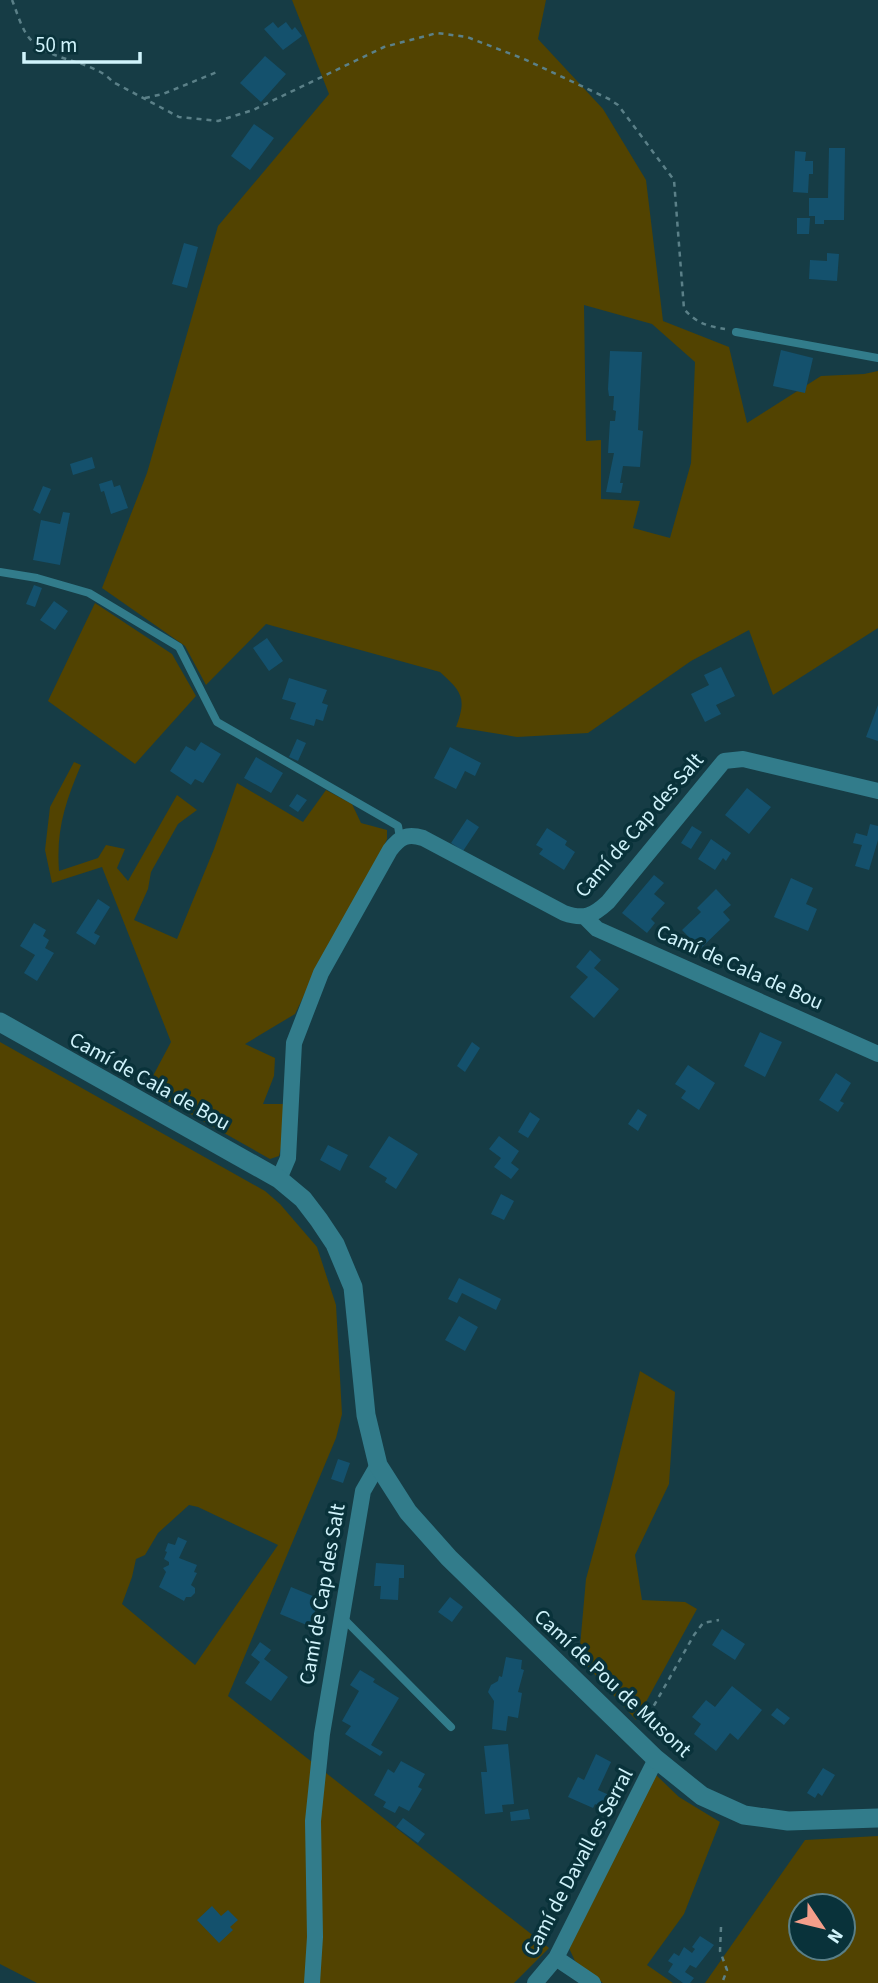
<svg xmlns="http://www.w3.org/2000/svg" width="878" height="1983" font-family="'Source Sans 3',sans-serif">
  <rect width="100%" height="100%" fill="#163c45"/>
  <path fill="#524301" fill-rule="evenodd" d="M292 0H546L538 39 603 109 646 180 663 321 729 347 747 423 821 376 864 374 878 371V628L773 695 749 630 691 661 588 733 517 737 456 727C467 698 462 692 440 672L266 624 206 685 185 646 102 588 147 473 218 226 329 94ZM584 305 652 324 695 362 691 463 670 538 633 528 640 501 601 499V440L586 441Z
    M95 603 172 654 196 696 135 764 48 701Z
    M74 762 81 765C65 803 56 830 59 871L98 858 106 845 125 849 117 868 128 881 177 795 197 810 178 824 151 872 148 889 134 920 177 939 214 849 237 783 303 822 326 790 352 804 361 823 387 830V839L369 880 315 973 295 1014 245 1044 275 1058 274 1076 263 1104H283V1139L279 1156 270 1159 146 1089 171 1042 102 867 52 883 45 850 50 807Z
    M0 1042 265 1191 280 1204 317 1247 336 1305 342 1414 336 1438 228 1696 549 1948 514 1983H37L0 1964ZM189 1505 198 1507 278 1545 195 1665 122 1604 132 1577 136 1559 145 1555 158 1533Z
    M640 1371 675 1392 669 1484 635 1555 642 1600 685 1602 697 1609 636 1720 579 1657 586 1579 612 1484Z
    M655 1774 679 1797 720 1822 684 1914 647 1965 673 1983H603L575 1961 569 1948Z
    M878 1836V1983H705L805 1840ZM843 1906V1948H801V1906Z"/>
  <path fill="#14516d" d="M273 22 278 28 286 22 292 30 295 27 302 36 283 50 264 29Z
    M265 56 286 74 261 102 240 83Z
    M254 124 274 138 250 170 231 156Z
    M829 148H845L844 220H824V224H815V216H809V198H828Z
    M795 151 806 152 805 161H813V174H809L808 193 793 192Z
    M797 218H810L809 234H797Z
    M184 243 198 247 187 288 172 284Z
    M827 253 839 254 837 281 809 279 810 260 827 261Z
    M781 350 813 358 805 393 773 386Z
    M610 351 642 352 638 430 643 431 640 467 623 466 620 483H623L621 493 606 492 613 458 614 453H608L610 421H615L616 411 613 410 614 396H609L608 389Z
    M92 457 95 468 73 475 70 464Z
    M112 480 114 487 120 485 128 508 111 514 104 491 101 492 99 484Z
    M43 486 51 489 40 514 33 510Z
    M63 512 70 513 60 565 33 560 41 520 60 524Z
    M34 585 42 588 35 607 26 604Z
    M54 601 68 611 55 630 40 620Z
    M267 638 283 661 269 671 253 648Z
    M721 667 735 696 716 705 721 714 705 722 691 694 709 685 704 675Z
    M289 678 327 690 322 703 328 705 323 721 316 719 314 726 290 719 296 703 282 699Z
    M878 705V741L866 737Z
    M297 739 306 743 298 761 289 757Z
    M201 742 221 754 203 783 195 779 191 785 170 771 186 746 195 751Z
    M450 747 481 763 475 776 465 771 456 789 434 778Z
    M256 757 283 773 271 793 244 778Z
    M747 788 771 807 749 834 725 815Z
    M297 794 307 800 298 812 289 806Z
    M467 819 479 827 463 851 451 843Z
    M870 824 878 826V840L869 870 855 866 862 845 853 843 856 833 867 836Z
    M692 826 702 832 691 849 681 843Z
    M547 828 567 841 565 845 575 852 564 870 539 854 543 849 536 845Z
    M711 839 731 853 726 861 723 858 715 870 698 859Z
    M654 875 664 883 654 894 665 903 651 919 655 923 647 933 622 913Z
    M791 878 813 888 806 904 817 909 808 931 774 917Z
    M716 889 731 905 723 912 730 920 700 949 682 930 701 912 697 908Z
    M98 899 110 907 94 933 100 936 95 945 76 933Z
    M34 923 46 930 43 936 49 940 45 948 54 953 37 981 24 973 35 955 20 946Z
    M590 950 601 960 594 968 619 989 594 1018 570 997 588 977 576 967Z
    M760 1032 782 1042 765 1077 744 1066Z
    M472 1042 480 1048 465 1072 457 1066Z
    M688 1065 715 1083 699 1110 681 1098 686 1091 675 1084Z
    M836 1073 851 1083 840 1101 844 1103 838 1112 819 1100Z
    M638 1109 647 1115 638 1131 628 1124Z
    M530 1112 540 1119 528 1138 518 1132Z
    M389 1136 418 1154 396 1189 385 1182 387 1178 369 1167Z
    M499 1136 519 1151 511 1163 519 1169 511 1179 494 1167 501 1158 489 1149Z
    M328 1145 348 1155 340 1171 320 1160Z
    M501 1194 514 1201 504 1220 491 1214Z
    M459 1278 501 1299 496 1310 462 1293 457 1303 448 1299Z
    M459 1316 478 1327 465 1351 445 1340Z
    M338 1459 350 1463 343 1483 331 1479Z
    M178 1537 187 1541 179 1558 197 1565 194 1572 197 1573 191 1585 195 1588V1593L191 1597H186L184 1601 159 1587 166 1572 163 1568 169 1565V1562L164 1559 167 1552 165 1551 168 1543 175 1545Z
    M376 1563 404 1565V1578H399L398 1600 380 1599 381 1586H374Z
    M291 1587 320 1599 309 1626 280 1614Z
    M450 1597 463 1607 452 1622 438 1612Z
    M722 1629 745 1644 735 1660 712 1645Z
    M260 1642 271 1650 264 1659 288 1677 271 1701 245 1683 260 1662 251 1655Z
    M506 1657 522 1660 521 1669 524 1670 518 1692 522 1693 518 1718 508 1716 506 1731 492 1729 494 1701 488 1692 491 1685 498 1681 499 1676 502 1677Z
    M360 1670 375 1679 373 1682 399 1698 371 1745 383 1752 380 1756 345 1734 351 1726 342 1721 359 1691 350 1685Z
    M732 1686 762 1710 738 1740 730 1733 716 1751 694 1734 701 1724 692 1717 706 1700 715 1707Z
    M777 1708 790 1718 784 1725 771 1715Z
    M508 1744 514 1804 502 1805 503 1812 485 1814 481 1772H487L484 1746Z
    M596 1754 611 1762 598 1790 609 1795 602 1808 595 1804 593 1808 568 1797 578 1777 584 1780Z
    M401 1761 425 1774 418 1787 422 1789 409 1811 399 1806 395 1813 383 1807 386 1802 374 1795 388 1769 394 1773Z
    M823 1768 835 1775 822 1796 818 1793 815 1798 807 1793Z
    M528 1809 530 1819 511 1821 510 1812Z
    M403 1818 425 1834 418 1843 396 1827Z
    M212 1906 221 1916 228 1910 238 1920 230 1927 233 1930 219 1943 197 1920Z
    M700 1936 714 1945 696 1968 690 1965 685 1972 694 1978 690 1983H683L668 1972 673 1964 668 1961 674 1953 679 1956 684 1947 692 1953 695 1949 692 1947Z"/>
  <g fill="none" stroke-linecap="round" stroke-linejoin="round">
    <path stroke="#5b8088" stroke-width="2.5" stroke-dasharray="5 5" stroke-linecap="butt" d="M12 0C17 12 22 31 31 40 53 63 92 59 113 82L179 117 218 121 253 110 384 47 437 33 467 37 524 59 609 99 618 105 674 180 684 309C696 323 707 326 725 329
      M145 98 163 94 217 72
      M644 1723 694 1635 703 1623 719 1620
      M721 1927 720 1951 727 1970 722 1983"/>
    <path stroke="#327c8b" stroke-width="8" d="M736 332 878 358
      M0 572 37 578 89 593 179 647 217 722 398 826 400 838
      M342 1617 451 1727"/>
    <path stroke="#327c8b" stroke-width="16" d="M586 918 597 929 878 1054
      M279 1179 288 1158 294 1043 321 973 390 850C400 837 407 833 423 838L564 913C584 920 593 916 608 902L724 761 743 759 878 791
      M556 1958 593 1983
      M312 1983 315 1937 313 1821 322 1734 363 1491 378 1465
      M535 1983 556 1958 656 1759"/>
    <path stroke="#327c8b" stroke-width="19" d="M0 1022 279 1179 303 1199 319 1220 335 1244 353 1287 366 1415 378 1465 408 1512 449 1558 656 1759 702 1796 744 1815 788 1821 878 1818"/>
  </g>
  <g text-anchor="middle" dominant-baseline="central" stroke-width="7" stroke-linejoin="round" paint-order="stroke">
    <g font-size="21" fill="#d0f3fb" stroke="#09323a">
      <text transform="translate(639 825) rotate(-49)">Camí de Cap des Salt</text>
      <text transform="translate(740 967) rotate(24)">Camí de Cala de Bou</text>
      <text transform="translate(150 1081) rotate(29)">Camí de Cala de Bou</text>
      <text transform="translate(322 1594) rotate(-80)">Camí de Cap des Salt</text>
      <text transform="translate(613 1683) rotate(43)">Camí de Pou de Musont</text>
      <text transform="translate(578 1862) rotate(-62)">Camí de Davall es Serral</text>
    </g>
  </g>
  <g transform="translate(822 1927) rotate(125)"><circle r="33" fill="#09323a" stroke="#597f87" stroke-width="2"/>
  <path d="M0-5L12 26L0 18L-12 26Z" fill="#f49e8a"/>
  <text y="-10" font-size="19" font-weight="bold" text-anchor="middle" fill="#d0f3fb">N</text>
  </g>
  <path d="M24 52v10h116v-10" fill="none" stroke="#d0f3fb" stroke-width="3.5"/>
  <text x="35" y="52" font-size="21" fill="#d0f3fb" stroke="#09323a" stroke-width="5" paint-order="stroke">50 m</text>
</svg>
